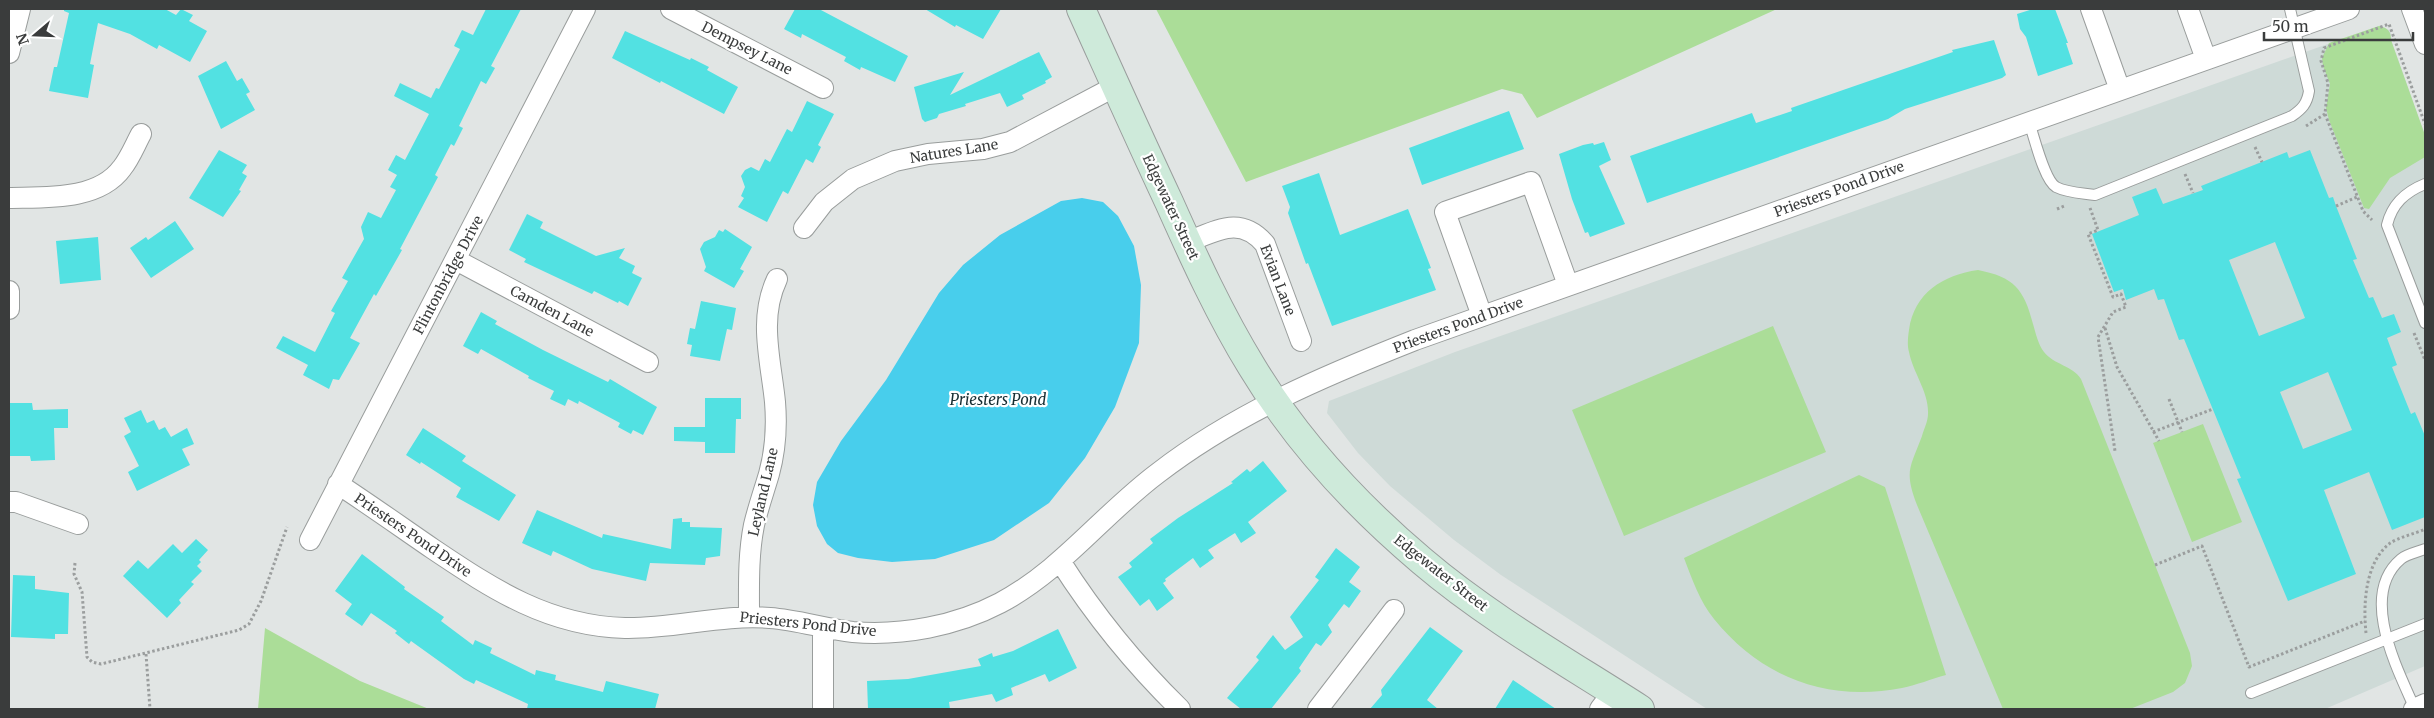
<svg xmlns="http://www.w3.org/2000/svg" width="2434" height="718" font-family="Merriweather,serif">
  <rect width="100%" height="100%" fill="#e1e5e4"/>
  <path fill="#cedad7" d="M2379 26 2389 30 2391 34V40L2425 136V666L2325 709H1707L1501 575 1454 540 1390 486 1358 453 1327 413 1329 401 1455 352Z"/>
  <path fill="#abdd98" d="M1156 9H1777L1537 118 1522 94 1502 89 1246 182Z
    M2379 26C2388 28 2391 31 2391 40L2425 135V157L2390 178 2369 209 2364 208 2329 120 2326 108 2330 84 2323 66 2322 58 2329 43Z
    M1978 270C2014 277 2024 289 2033 324 2036 334 2038 344 2044 352 2054 365 2072 365 2081 379L2190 653 2192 666 2185 683 2173 692 2130 709H2003L1917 505C1904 471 1910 468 1922 436 1924 429 1928 421 1928 414 1929 392 1913 373 1909 352 1907 345 1908 337 1909 330 1914 293 1943 275 1978 270Z
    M1773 326 1826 452 1624 536 1572 410Z
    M2203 424 2242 522 2192 542 2153 443Z
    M1859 475 1885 487 1946 675C1931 679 1917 685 1902 688 1827 702 1762 678 1714 619 1700 602 1692 579 1684 558Z
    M265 628 360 681 429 709H258Z"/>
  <path fill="#48ceec" d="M1082 198 1103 202 1118 216 1134 246 1141 285 1139 343 1115 407 1085 458 1049 503 994 540 935 559 892 562 858 558 838 553 827 544 817 526 813 505 817 482 841 441 886 380 939 293 963 265 1000 235 1061 201Z"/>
  <path fill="#52e1e2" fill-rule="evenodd" d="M64 9H165L176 15 181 9 193 15 189 21 207 31 190 62 159 45 157 49 130 34 98 23 90 64 94 65 88 98 49 91 54 67H57L69 13 64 11Z
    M486 9H521L491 66 495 68 486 84 481 81 459 126 463 128 454 146 451 144 435 175 438 177 400 249 402 250 376 296 374 294 350 338 360 343 339 380 333 379 329 389 303 375 308 365 276 348 283 336 315 352 335 313 331 311 348 281 342 278 364 239 361 227 368 212 381 218 396 190 390 187 397 175 388 170 396 155 405 160 429 114 394 96 400 83 431 98 436 88 439 89 460 49 454 46 462 30 473 35Z
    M795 9H819L908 56 895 82 861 67 860 70 844 61 846 57 802 34 801 38 784 29Z
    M925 9H1001L983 39 956 25 955 27Z
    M2033 9H2055L2068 43H2066L2073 64 2038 76 2026 37 2020 29 2017 14Z
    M625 31 690 60 691 58 709 67 707 70 738 87 724 114 661 81 660 83 612 58Z
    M1994 40 2006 75 2002 78 1905 109 1888 119 1647 203 1630 156 1752 113 1756 123 1792 111 1791 108 1953 52 1952 50Z
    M1039 52 1052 77 1045 81 1046 83 1022 95 1024 99 1007 107 1000 93 965 104 966 106 939 114 937 118 925 122 922 119 914 87 964 72 950 95Z
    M226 61 237 81 242 78 250 92 246 94 255 110 221 129 198 76Z
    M807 101 834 114 818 145 821 147 813 163 806 159 788 194 783 191 767 222 738 207 744 198 741 196 745 187 741 176 745 170 751 167 759 171 765 159 770 162 787 129 792 132Z
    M1509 111 1524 149 1422 185 1409 148Z
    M1604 142 1611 160 1599 166 1625 224 1590 237 1588 232 1585 233 1572 199 1559 154 1583 145 1593 143 1594 145Z
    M219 150 247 165 242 173 247 176 239 190 241 191 223 217 189 198Z
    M2310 150 2329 198 2333 197 2336 206 2357 259 2353 260 2369 298 2373 297 2382 318 2394 314 2401 332 2387 338 2397 365 2392 367 2411 414 2415 412 2425 436V517L2392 530 2369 472 2324 490 2356 574 2288 601 2237 479 2241 478 2184 339 2179 340 2164 299 2158 300 2154 289 2126 300 2123 289 2114 292 2092 234 2139 215 2132 197 2156 188 2163 204 2203 190 2201 186 2287 152 2289 158ZM2275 242 2305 318 2259 336 2229 260ZM2328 372 2352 430 2303 449 2280 392Z
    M1319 173 1340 235 1408 209 1431 268 1428 269 1436 290 1332 326 1308 263 1306 264 1288 213 1290 207 1282 186Z
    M527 214 543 222 540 228 596 256 625 248 619 258 635 266 632 273 642 278 628 306 619 301 618 303 594 291 592 294 524 262 526 259 509 250Z
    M175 221 194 249 151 278 130 248 146 237 148 240Z
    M725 229 752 247 740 269 744 271 734 288 704 271 706 267 700 249 704 242 715 237 719 230 723 232Z
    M98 237 101 280 60 284 56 241Z
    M701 301 736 308 732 330 727 329 720 361 690 356 692 345 687 344 690 328 695 329Z
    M481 312 497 321 495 324 543 350 608 382 610 379 657 407 643 435 633 430 631 434 618 427 620 423 579 401 578 404 568 399 565 406 550 399 554 391 528 378 529 376 481 349 478 354 463 346Z
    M705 398H741V419H736L735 453H705V442L674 441V427H705Z
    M10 403H32L33 410 68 409V428H54L55 460 31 461 30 456H9Z
    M141 410 147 423 154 420 159 430 165 427 171 437 187 428 194 444 182 449 190 465 137 491 128 472 139 466 124 436 131 432 124 418Z
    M423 428 466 456 462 461 516 495 499 521 456 497 461 488 421 462 420 464 406 455Z
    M1263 461 1287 491 1248 522 1256 533 1241 543 1235 533 1208 550 1214 558 1200 568 1193 558 1165 579 1166 581 1163 583 1174 598 1157 611 1149 599 1140 606 1118 577 1132 567 1129 563 1153 543 1150 539 1178 518 1233 483 1231 482 1247 469 1250 472Z
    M537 510 602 538 603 534 671 549 673 519 682 518V522H690V527L722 528 720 556 706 558 705 565 650 563 646 581 592 569 553 551 551 556 522 543Z
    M196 539 208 550 199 560 201 562 197 566 202 571 191 582 194 584 179 600 181 603 167 618 123 576 138 560 148 569 173 544 182 553Z
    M1336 548 1360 567 1349 582 1361 591 1349 608 1344 604 1328 625 1332 632 1321 646 1316 643 1299 668 1301 671 1271 709H1241L1227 698 1259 660 1256 657 1273 635 1285 650 1303 637 1290 617 1319 580 1315 577Z
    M362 554 405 587 404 589 444 617 441 621 473 645 475 640 492 648 490 653 535 675 536 670 556 675 555 680 603 692 606 681 659 694 655 709H527L528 704 476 680 474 684 464 679 411 641 409 644 395 633 397 631 371 613 362 626 345 614 352 604 335 591Z
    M13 575 35 576V589L69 593 68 634H55V639L11 637Z
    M1430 627 1463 651 1427 700 1438 709H1370L1382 695 1381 690Z
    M1058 629 1077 668 1049 682 1045 674 1011 688 1013 695 996 702 992 694 949 702 950 709H868L867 681 908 679 981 666 978 659 992 653 993 657 1013 651Z
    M1513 680 1556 709H1495Z"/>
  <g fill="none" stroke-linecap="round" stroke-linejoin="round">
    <g stroke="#999d9c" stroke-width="12">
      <path id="lane" d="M2029 122C2034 136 2044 180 2056 187 2068 193 2082 193 2095 195L2292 116C2302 109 2307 104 2309 91L2290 9
        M2425 184C2405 192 2392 204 2387 225L2425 323
        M2251 693 2425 624
        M2415 709C2398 670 2358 595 2401 559 2407 554 2418 552 2425 549"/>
    </g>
    <g stroke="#999d9c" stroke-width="22">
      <path id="street" d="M671 9 823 88
        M2091 9 2120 90
        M2188 9 2206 59
        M2412 9 2425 44
        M9 53 20 9
        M9 198C45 197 98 201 122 168 130 158 135 145 141 134
        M804 228 824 202 853 179 895 161 928 154 983 149 1010 142 1116 86
        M1187 242C1217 231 1240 215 1265 244L1301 341
        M456 260 648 362
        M9 291V309
        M1482 316 1445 212 1531 182 1568 285
        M338 484C370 505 401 527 433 549 494 590 549 626 625 628 674 629 721 614 770 618 798 620 825 629 853 632 902 636 956 626 1000 603 1061 571 1103 514 1158 473 1236 413 1324 376 1415 340L2349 9
        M9 502H16L78 524
        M310 540 585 9
        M1060 561C1095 616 1134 664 1180 709
        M749 616C749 586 748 555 754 525 758 508 764 491 769 474 775 452 777 426 775 402 771 361 758 319 777 279
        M823 627V709
        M1318 709 1394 610
        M1600 709 1613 692
        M2414 709 2425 704"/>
    </g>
    <g stroke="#999d9c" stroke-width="30">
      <path id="secondary" d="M1081 9C1110 73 1139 138 1169 202 1194 258 1220 315 1252 367 1296 440 1357 506 1422 561 1489 618 1567 662 1640 709"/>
    </g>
    <path stroke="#9b9e9e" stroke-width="3" stroke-dasharray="2.5 2.5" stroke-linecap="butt" d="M2325 114 2363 211 2372 220
      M2306 126 2325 114 2328 83 2321 61 2324 48 2389 24 2425 124
      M2255 147 2262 162
      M2185 174 2193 193
      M2336 206 2357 197
      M2090 208 2098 230 2088 234 2113 297 2121 294 2126 307 2113 312 2098 337 2115 451
      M2057 209 2064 206
      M2105 328 2117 367 2159 441
      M2414 333 2425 360
      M2169 399 2182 432
      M2153 432 2213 409
      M75 563 74 574 82 592 87 657 92 662 101 664 239 630 249 624 261 601 287 527
      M2155 565 2202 546 2249 667 2365 621
      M2366 633C2363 605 2365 563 2389 544 2398 537 2415 534 2425 529
      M146 654 150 709"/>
    <use href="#lane" stroke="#fff" stroke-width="10"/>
    <use href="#street" stroke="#fff" stroke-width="20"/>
    <use href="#secondary" stroke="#ceeada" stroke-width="28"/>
  </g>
  <g text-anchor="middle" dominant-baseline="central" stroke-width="4.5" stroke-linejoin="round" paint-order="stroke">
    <g font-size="14" fill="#3a3c3c" stroke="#fff">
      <text transform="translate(747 48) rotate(27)">Dempsey Lane</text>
      <text transform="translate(954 151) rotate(-9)">Natures Lane</text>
      <text transform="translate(1839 189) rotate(-20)">Priesters Pond Drive</text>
      <text transform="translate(1171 207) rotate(65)">Edgewater Street</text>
      <text transform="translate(448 275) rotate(-62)">Flintonbridge Drive</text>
      <text transform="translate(1278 280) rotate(69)">Evian Lane</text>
      <text transform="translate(552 311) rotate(28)">Camden Lane</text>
      <text transform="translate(1458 325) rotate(-20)">Priesters Pond Drive</text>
      <text transform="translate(763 492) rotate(-77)">Leyland Lane</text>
      <text transform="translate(413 535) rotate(34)">Priesters Pond Drive</text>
      <text transform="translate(1441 573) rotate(38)">Edgewater Street</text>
      <text transform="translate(808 624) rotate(6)">Priesters Pond Drive</text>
    </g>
    <g font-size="15" font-style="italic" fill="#172e33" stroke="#fff">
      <text x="998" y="399">Priesters Pond</text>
    </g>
  </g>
  <rect width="2434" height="718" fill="none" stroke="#3a3c3c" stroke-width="20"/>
  <g transform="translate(35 35) rotate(251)" stroke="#ffffff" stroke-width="4" paint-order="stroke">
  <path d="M0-4L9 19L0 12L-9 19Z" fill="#3a3c3c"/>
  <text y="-8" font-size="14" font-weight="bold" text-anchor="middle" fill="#3a3c3c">N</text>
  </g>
  <path d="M2264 32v8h149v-8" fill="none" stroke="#3a3c3c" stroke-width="2.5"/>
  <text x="2272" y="32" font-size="15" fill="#3a3c3c" stroke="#ffffff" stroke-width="4" paint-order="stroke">50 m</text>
</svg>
